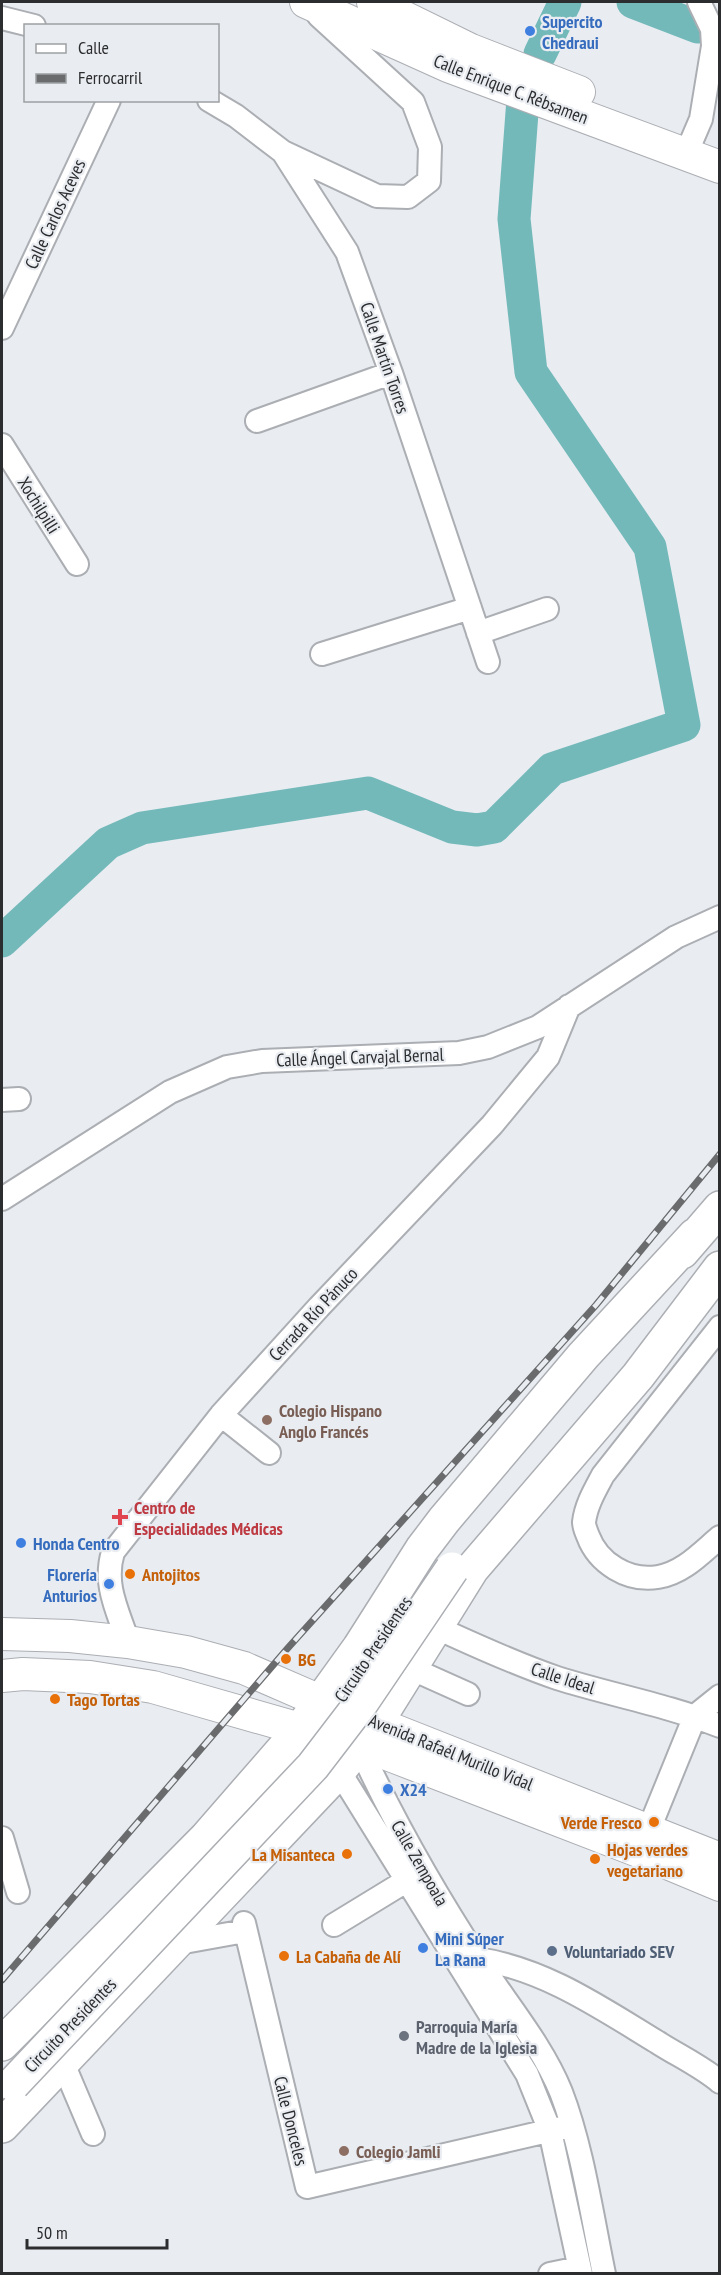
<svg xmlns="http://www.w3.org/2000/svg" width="721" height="2275" font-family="'PT Sans Narrow',sans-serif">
  <rect width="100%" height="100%" fill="#e9ecf1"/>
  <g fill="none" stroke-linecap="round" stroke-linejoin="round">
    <path stroke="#73b9ba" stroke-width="33" d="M633 2 698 27
      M540 54 565 2
      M2 941 108 843 142 828 368 793 452 827 477 830 494 827 552 769 684 725 650 547 531 372 514 219 523 99"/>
    <g stroke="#abaeb3" stroke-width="26">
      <path id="minor" d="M2 18 34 26
        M209 100 236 116 283 152 347 252 391 373 488 662
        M283 152 377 196 408 197 429 181 430 147 413 102 319 16 320 11
        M686 154 701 119 713 46 712 29 699 2
        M2 328 109 100
        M257 421 391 373
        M2 445 77 564
        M478 633 547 609
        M322 654 470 608
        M2 1100 19 1099
        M2 1199 170 1092 227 1067 262 1061 459 1053 488 1047 538 1027 676 937 720 917
        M720 1327 603 1475C595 1490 586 1505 584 1522 584 1527 586 1531 588 1536 598 1563 628 1582 658 1577 683 1573 701 1553 720 1537
        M221 1415 269 1453
        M435 1627C475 1645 515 1664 557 1678 611 1695 667 1705 720 1726
        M128 1642C118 1611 103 1585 113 1552L221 1415 319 1307 492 1125 548 1057 569 1006
        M410 1668 468 1694
        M359 1746C393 1820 434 1892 479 1961 506 2003 542 2045 561 2092 582 2146 592 2216 604 2274
        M339 1771 527 2074 550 2131 581 2274
        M649 1829 695 1716 720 1696
        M2 1838 18 1892
        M244 1923 307 2187 565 2127
        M334 1925 406 1881
        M173 1944 245 1931
        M470 1965 478 1959C545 1969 601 2008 657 2042 677 2055 701 2066 720 2082
        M62 2061 93 2134
        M550 2274 579 2268"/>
    </g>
    <g stroke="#abaeb3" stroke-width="34">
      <path id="secondary" d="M306 2 448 66 720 167
        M373 2 471 50 579 92
        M2 1634 70 1636 128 1642 186 1652 244 1668 320 1701 720 1859
        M2 1676 23 1674 90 1677 153 1687 387 1754 641 1852 720 1885"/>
    </g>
    <g stroke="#abaeb3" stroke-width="36">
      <path id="primary" d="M682 1252 720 1208
        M2 2044 206 1838 300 1730 359 1648 422 1549 444 1520 583 1356 695 1235
        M2 2126 339 1771 376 1723 472 1569 638 1376 720 1268"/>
    </g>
    <use href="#minor" stroke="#fff" stroke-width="22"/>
    <use href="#secondary" stroke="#fff" stroke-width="32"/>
    <use href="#primary" stroke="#fff" stroke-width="33"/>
    <g stroke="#696b6d" stroke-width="7">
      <path id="rail" d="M2 1980 287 1649 596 1305 720 1154"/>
    </g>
    <use href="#rail" stroke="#e9ecf1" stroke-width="4.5" stroke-dasharray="14" stroke-linecap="butt"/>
    <g stroke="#abaeb3" stroke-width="36" stroke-linecap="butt">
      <path id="primary-bridge" d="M13 2084 313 1766 362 1702 452 1569"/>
    </g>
    <use href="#primary-bridge" stroke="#fff" stroke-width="33"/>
  </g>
  <g fill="#3f7fe0" stroke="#e9ecf1" stroke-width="2">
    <circle cx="530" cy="31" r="6"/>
    <circle cx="21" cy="1543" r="6"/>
    <circle cx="109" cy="1584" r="6"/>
    <circle cx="388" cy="1789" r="6"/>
    <circle cx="423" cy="1948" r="6"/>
  </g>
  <g fill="#8d6e63" stroke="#e9ecf1" stroke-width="2">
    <circle cx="267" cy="1420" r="6"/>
    <circle cx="344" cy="2151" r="6"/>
  </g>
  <path fill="#e0444e" stroke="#e9ecf1" stroke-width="2" d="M117 1508h6v6h6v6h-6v6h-6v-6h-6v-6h6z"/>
  <g fill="#e8710a" stroke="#e9ecf1" stroke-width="2">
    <circle cx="130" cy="1574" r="6"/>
    <circle cx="286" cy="1659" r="6"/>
    <circle cx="55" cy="1699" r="6"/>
    <circle cx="654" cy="1822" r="6"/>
    <circle cx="347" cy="1854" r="6"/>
    <circle cx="595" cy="1859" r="6"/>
    <circle cx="284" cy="1956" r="6"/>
  </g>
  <circle fill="#5c6f8a" stroke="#e9ecf1" stroke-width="2" cx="552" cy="1951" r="6"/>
  <circle fill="#6b7280" stroke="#e9ecf1" stroke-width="2" cx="404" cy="2036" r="6"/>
  <g text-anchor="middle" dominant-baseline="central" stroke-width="4.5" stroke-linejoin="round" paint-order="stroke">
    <g font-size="18" font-weight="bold" fill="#366cbe" stroke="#e9ecf1" text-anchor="start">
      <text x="542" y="21">Supercito<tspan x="542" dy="21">Chedraui</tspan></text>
      <text x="33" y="1543">Honda Centro</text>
      <text x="97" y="1574" text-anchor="end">Florería<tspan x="97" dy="21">Anturios</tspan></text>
      <text x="400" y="1789">X24</text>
      <text x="435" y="1938">Mini Súper<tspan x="435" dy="21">La Rana</tspan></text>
    </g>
    <g font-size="18" fill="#2c2d2f" stroke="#e9ecf1">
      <text transform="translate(511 89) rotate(21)">Calle Enrique C. Rébsamen</text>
      <text transform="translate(55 214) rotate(-65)">Calle Carlos Aceves</text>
      <text transform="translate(385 358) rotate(71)">Calle Martín Torres</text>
      <text transform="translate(39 505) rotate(58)">Xochilpilli</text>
      <text transform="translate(360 1057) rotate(-2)">Calle Ángel Carvajal Bernal</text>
      <text transform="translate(313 1314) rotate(-47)">Cerrada Río Pánuco</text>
      <text transform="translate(373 1649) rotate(-56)">Circuito Presidentes</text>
      <text transform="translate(563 1678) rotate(18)">Calle Ideal</text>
      <text transform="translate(451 1752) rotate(22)">Avenida Rafaél Murillo Vidal</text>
      <text transform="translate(420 1863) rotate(60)">Calle Zempoala</text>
      <text transform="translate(70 2025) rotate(-46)">Circuito Presidentes</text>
      <text transform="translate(291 2121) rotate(76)">Calle Donceles</text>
    </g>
    <g font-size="18" font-weight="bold" fill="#785e54" stroke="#e9ecf1" text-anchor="start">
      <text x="279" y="1410">Colegio Hispano<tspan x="279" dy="21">Anglo Francés</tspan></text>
      <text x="356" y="2151">Colegio Jamli</text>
    </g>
    <g font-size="18" font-weight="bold" fill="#be3a42" stroke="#e9ecf1" text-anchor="start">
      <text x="134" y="1507">Centro de<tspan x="134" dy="21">Especialidades Médicas</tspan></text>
    </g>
    <g font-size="18" font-weight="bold" fill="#c56008" stroke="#e9ecf1" text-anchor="start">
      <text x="142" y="1574">Antojitos</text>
      <text x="298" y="1659">BG</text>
      <text x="67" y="1699">Tago Tortas</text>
      <text x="642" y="1822" text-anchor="end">Verde Fresco</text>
      <text x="607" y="1849">Hojas verdes<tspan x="607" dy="21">vegetariano</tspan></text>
      <text x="335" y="1854" text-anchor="end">La Misanteca</text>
      <text x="296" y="1956">La Cabaña de Alí</text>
    </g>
    <g font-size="18" font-weight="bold" fill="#4e5e75" stroke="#e9ecf1" text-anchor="start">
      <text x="564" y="1951">Voluntariado SEV</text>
    </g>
    <g font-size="18" font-weight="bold" fill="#5b616d" stroke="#e9ecf1" text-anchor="start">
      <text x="416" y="2026">Parroquia María<tspan x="416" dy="21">Madre de la Iglesia</tspan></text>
    </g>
  </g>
  <rect width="721" height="2275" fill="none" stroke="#2c2d2f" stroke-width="6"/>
  <rect x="24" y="24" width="195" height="78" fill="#e9ecf1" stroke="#9da0a3" stroke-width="1.5"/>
  <rect x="36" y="44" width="30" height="9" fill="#ffffff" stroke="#9da0a3" stroke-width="1.5"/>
  <text x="78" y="54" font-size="18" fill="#2c2d2f">Calle</text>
  <rect x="36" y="74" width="30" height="9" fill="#696b6d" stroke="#9da0a3" stroke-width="1.5"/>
  <text x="78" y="84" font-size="18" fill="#2c2d2f">Ferrocarril</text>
  <path d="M27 2239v9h140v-9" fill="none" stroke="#2c2d2f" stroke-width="3"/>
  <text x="36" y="2239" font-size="18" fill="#2c2d2f" stroke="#e9ecf1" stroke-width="4.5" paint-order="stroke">50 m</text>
</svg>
